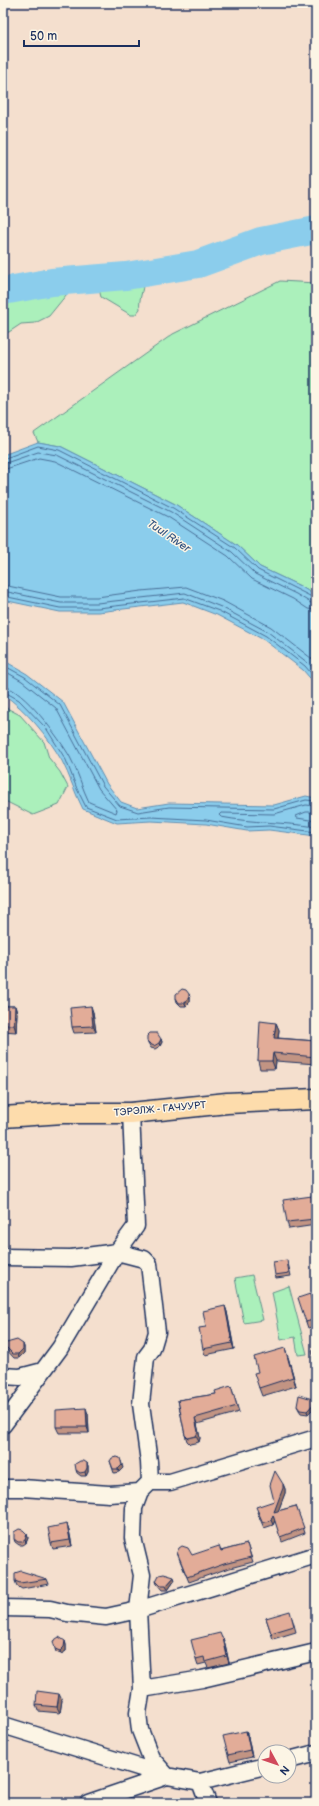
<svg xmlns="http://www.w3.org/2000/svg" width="319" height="1806" font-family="'Balsamiq Sans',sans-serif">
  <rect width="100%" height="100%" fill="#f4dfce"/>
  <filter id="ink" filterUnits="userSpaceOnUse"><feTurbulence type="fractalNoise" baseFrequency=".025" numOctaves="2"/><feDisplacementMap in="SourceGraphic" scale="8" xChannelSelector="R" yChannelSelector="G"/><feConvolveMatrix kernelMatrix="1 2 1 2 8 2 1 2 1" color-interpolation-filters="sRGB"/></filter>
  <g filter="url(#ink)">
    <path fill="#abf0bb" stroke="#63908c" d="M43 270C57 270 68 273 71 289L49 316 35 323 21 324 9 332 3 333V281L15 282Z
      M132 280 143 281C144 291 138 299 140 309L135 315H131L101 297 99 289 107 284Z
      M280 281 316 283V596L300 586 260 567 237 545 175 504 60 446 38 442 34 433 173 334Z
      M3 706 20 715 44 742 49 758 60 772 68 787 59 805 33 815 3 800Z
      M252 1275 263 1320 244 1323 235 1278Z
      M289 1286 307 1354 298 1355 295 1337 281 1340 272 1292Z"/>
    <path fill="#8bcdec" stroke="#5e8eb3" d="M38 442 60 446 175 504 237 545 260 567 300 586 316 596V685L303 670 264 640 217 615 183 602 98 612H60L3 600V455Z
      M3 660 27 674 63 702 107 784 121 802 137 808 169 803 274 805 306 796 316 798V836L269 830 247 831 206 824 151 821 117 823 83 809C75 794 70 776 62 761 47 735 27 711 3 694Z"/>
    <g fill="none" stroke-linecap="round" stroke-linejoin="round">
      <path stroke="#486e97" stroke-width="1" d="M3 459 38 446 59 450 173 508 235 548 258 570 316 599
        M3 464 38 452 57 455 171 512 232 552 255 574 296 594 311 603 316 604
        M3 470 39 458 55 461 168 517 228 556 252 579 293 599 308 609 316 610
        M3 585 61 597H97L141 591 186 587 223 601 271 627 316 662
        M3 591 61 603H97L185 593 221 607 268 632 308 663 316 671
        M3 596 60 608H98L184 598 219 611 266 636 305 666 316 679
        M3 665 25 677 60 705 103 786 120 806 138 812 169 807 274 809 306 800 316 801
        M3 670 22 681 56 708 99 789 117 810 116 813 89 802C82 788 78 771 70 757 60 739 23 688 3 686
        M3 691 19 700 46 728 66 760 77 789 86 807 117 819 151 817 206 820 247 827 269 826 316 832
        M316 806 306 805 274 814 221 813 219 815 221 817C252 823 284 822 316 827
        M316 812H306L296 816 297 818 316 821"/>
      <path stroke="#8bcdec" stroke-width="28" d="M3 291 52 282 126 276 198 264 261 241 316 230"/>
      <g stroke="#1b2f5e" stroke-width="19">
        <path id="minor" d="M3 1257 71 1258 117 1252 136 1226 131 1113
          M3 1376 20 1377 43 1371
          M3 1425 60 1348 117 1252 144 1259 149 1264 157 1332 152 1349 146 1357 141 1404 149 1462 150 1482 140 1492 134 1508 133 1538 142 1575 138 1610 142 1689 138 1713 140 1730 151 1758 167 1776 200 1782 208 1803
          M150 1482H170L316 1438
          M3 1488H22L109 1494 140 1492
          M3 1608 50 1609 67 1613 106 1617 138 1610 316 1555
          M142 1689 202 1679 316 1652
          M3 1725 167 1776
          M289 1760 316 1753
          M200 1782 265 1766
          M88 1803 167 1776"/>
      </g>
      <g stroke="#1b2f5e" stroke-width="23">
        <path id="major" d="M3 1117 63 1113H131L227 1103 316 1099"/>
      </g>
      <use href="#minor" stroke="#fcf5e5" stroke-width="16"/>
      <use href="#major" stroke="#fddcac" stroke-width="20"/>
    </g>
    <path fill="#c29483" stroke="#1b2f5e" d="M190 997V1002L186 1006H181L177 1002 176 998Z
      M3 1006H15L17 1013 16 1032 3 1031Z
      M93 1012 96 1032 74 1033 72 1027Z
      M276 1023 279 1030 278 1038 316 1041V1064L276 1061 275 1069H260L258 1061Z
      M161 1039 162 1042 160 1046 155 1049 151 1048 147 1041Z
      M312 1196 315 1202 316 1213V1225L289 1229 287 1222Z
      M288 1263 291 1276 276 1278 275 1275Z
      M312 1302 316 1304V1326L308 1328 306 1322Z
      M225 1306 227 1312 234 1349 205 1355 203 1349Z
      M3 1344H23L24 1347V1353L19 1358H14L4 1347Z
      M288 1357 296 1386 262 1396 259 1388 258 1372Z
      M231 1386 239 1412 197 1424 200 1438 199 1442 190 1444 187 1441 185 1435 178 1400 216 1394Z
      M316 1400V1406L308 1414 301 1413 299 1410 297 1406Z
      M88 1414 89 1433H59L56 1427Z
      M110 1461 123 1468 119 1472 114 1473Z
      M87 1463 88 1466V1472L86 1476H81L77 1473 76 1470Z
      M283 1484 285 1489V1493L278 1511 296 1506 305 1533 282 1542 275 1520 273 1525 264 1528 257 1512 274 1501Z
      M67 1524 69 1530 72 1546 53 1549 51 1543Z
      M27 1534 28 1538 26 1543 23 1545H19L15 1542 14 1539Z
      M247 1544 253 1562 226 1569 189 1582 179 1558 221 1551Z
      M47 1579 49 1584 22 1589 17 1586 15 1581Z
      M175 1580 168 1590H162L157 1584 156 1581Z
      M266 1618H292L296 1632 273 1639Z
      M222 1638 225 1644 229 1663 208 1668 206 1663 198 1665 196 1659Z
      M65 1641 66 1645V1651L61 1654 56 1652 55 1649Z
      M62 1700 60 1713 38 1711 36 1705Z
      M246 1731 248 1737 252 1757 230 1762 228 1755Z"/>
    <path fill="#9e786a" stroke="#1b2f5e" d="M189 994 190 997V1002L186 1006 185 1003Z
      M15 1006 17 1013 16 1032 14 1025Z
      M91 1006 93 1012 96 1032 93 1026Z
      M276 1023 279 1030 277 1045 274 1038Z
      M161 1039 162 1042 160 1046 159 1043Z
      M273 1053 276 1061 275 1069 272 1061Z
      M312 1196 315 1202 316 1213V1221Z
      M225 1306 227 1312 234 1349 232 1343Z
      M23 1344 24 1347V1353L19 1358 18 1354Z
      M285 1348 288 1357 296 1386 293 1377Z
      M316 1401V1406L308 1414 307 1411Z
      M86 1408 88 1414 89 1433 87 1427Z
      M195 1418 197 1424 200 1438 199 1442 196 1436Z
      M121 1461 123 1468 119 1472 118 1469Z
      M87 1463 88 1466V1472L86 1476 85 1472Z
      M283 1484 285 1489V1493L276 1517 274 1512Z
      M273 1515 275 1520 273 1525 271 1520Z
      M67 1524 69 1530 72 1546 70 1540Z
      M27 1534 28 1538 26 1543 25 1540Z
      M174 1577 175 1580 168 1590 166 1586Z
      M223 1638 225 1644 229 1663 227 1656Z
      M65 1641 66 1645V1651L61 1654 60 1651Z
      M59 1694 62 1700 60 1713 57 1707Z
      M246 1731 248 1737 252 1757 250 1750Z"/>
    <path fill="#e2ac98" stroke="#1b2f5e" d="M182 989 186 990 189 994V998L185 1003H179L176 998V994Z
      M3 1006H15L14 1025H3Z
      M91 1006 93 1026 72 1027 70 1008Z
      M260 1021 276 1023 274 1038 316 1041V1057L273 1053 272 1061H258Z
      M150 1033H157L161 1039 159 1043 154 1046 150 1044 147 1041V1036Z
      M312 1196 315 1219 287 1222 283 1200Z
      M287 1260 289 1273 275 1275 273 1262Z
      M310 1294 312 1302 315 1301 316 1305V1319L306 1322 298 1298Z
      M225 1306 232 1343 203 1349 199 1328 206 1327 203 1311Z
      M17 1340 23 1344V1349L18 1354H13L3 1344Z
      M285 1348 293 1377 259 1388 254 1373 258 1372 254 1357Z
      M316 1350V1367L312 1351Z
      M231 1386 237 1406 195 1418 198 1432 196 1436 188 1438 185 1435 178 1400 216 1394 215 1391Z
      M299 1395 316 1400V1401L307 1411 300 1410 297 1406Z
      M86 1408 87 1427H56V1410Z
      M117 1457 120 1458 122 1465 118 1469H113L110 1461 112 1458Z
      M80 1461H84L87 1463V1468L85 1472 80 1473 76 1470 75 1464Z
      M275 1471 283 1484V1488L274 1512 296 1506 304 1528 280 1537 273 1515 271 1520 263 1523 256 1507 274 1501 270 1485Z
      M67 1524 70 1540 51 1543 48 1528Z
      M19 1529 23 1530 27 1534 25 1540 22 1542H18L14 1539V1532Z
      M247 1544 251 1557 224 1564 187 1577 177 1552 179 1548 182 1546 188 1548 192 1555 219 1546 221 1551Z
      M21 1571 47 1579 20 1583 15 1581V1573Z
      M164 1574 174 1577 166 1586H161L156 1581 159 1575Z
      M290 1611 294 1626 271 1633 266 1618Z
      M220 1633 222 1638H223L227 1656 205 1662 204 1657 196 1659 191 1640Z
      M59 1637 65 1641 64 1647 60 1651 55 1649 53 1641Z
      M37 1691 59 1694 57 1707 36 1705Z
      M246 1731 250 1750 228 1755 223 1736Z"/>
  </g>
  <g text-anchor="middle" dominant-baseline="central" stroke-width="3" stroke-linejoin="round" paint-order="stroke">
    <g font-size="10" fill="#1b2f5e" stroke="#fcf5e5">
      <text transform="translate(160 1109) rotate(-5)">ТЭРЭЛЖ - ГАЧУУРТ</text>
    </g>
    <g font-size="11" font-style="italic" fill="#375682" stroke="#fcf5e5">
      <text transform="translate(169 536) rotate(34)">Tuul River</text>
    </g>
  </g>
  <rect width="319" height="1806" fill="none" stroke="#fcf5e5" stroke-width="16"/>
  <rect x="8" y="8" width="303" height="1790" fill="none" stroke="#1b2f5e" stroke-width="1.5" filter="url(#ink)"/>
  <g transform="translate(277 1764) rotate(130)"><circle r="19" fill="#fcf5e5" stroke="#a2a6af"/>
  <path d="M0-3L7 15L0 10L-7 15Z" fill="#d1495b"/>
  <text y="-6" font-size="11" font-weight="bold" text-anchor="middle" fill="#1b2f5e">N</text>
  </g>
  <path d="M24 40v6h115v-6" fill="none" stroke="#1b2f5e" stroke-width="2"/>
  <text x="30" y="40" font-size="12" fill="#1b2f5e" stroke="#fcf5e5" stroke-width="3" paint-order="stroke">50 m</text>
</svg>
